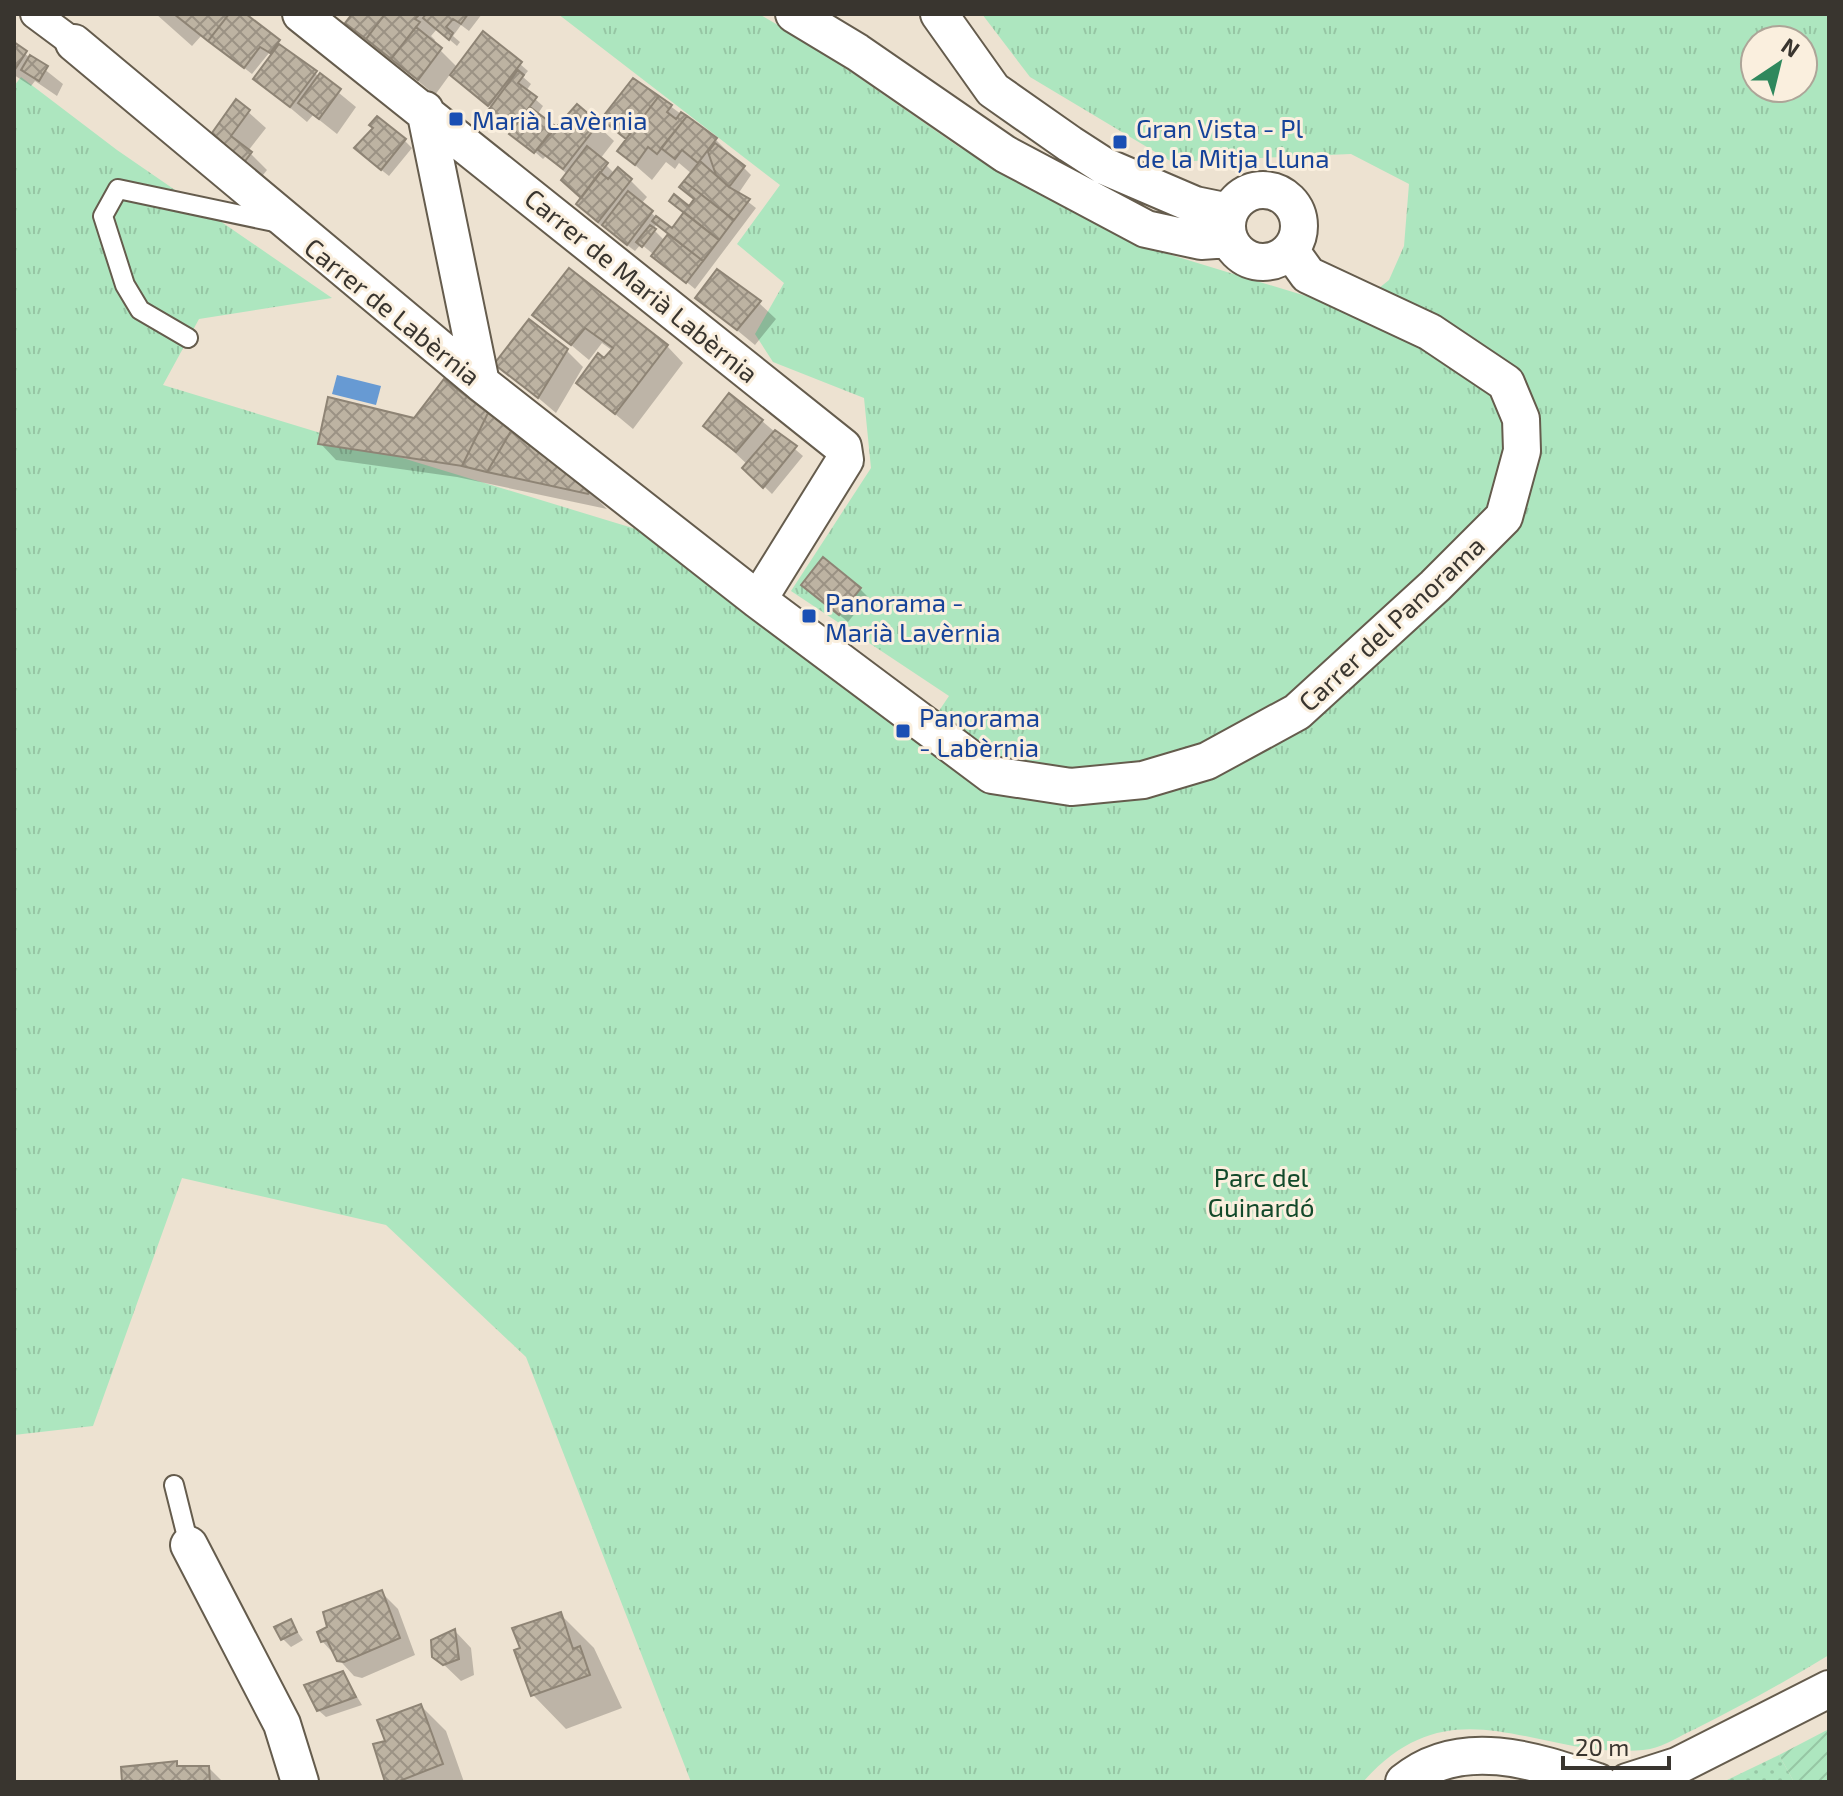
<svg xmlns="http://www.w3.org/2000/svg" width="1843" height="1796" font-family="'Exo 2',sans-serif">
  <defs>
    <pattern id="grass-dots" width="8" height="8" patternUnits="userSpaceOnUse" patternTransform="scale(2)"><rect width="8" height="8" fill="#ade6bf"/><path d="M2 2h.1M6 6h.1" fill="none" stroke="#96c6a4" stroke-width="1.8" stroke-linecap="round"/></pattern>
    <pattern id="park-tufts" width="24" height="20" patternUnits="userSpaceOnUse" patternTransform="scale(2)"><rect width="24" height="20" fill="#ade6bf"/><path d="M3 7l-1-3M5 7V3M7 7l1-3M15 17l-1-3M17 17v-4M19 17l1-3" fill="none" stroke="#96c6a4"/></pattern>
    <pattern id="garden-furrows" width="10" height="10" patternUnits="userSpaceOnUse" patternTransform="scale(2)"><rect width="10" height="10" fill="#ade6bf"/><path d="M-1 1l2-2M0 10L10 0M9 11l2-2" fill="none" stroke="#96c6a4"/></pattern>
    <pattern id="building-cross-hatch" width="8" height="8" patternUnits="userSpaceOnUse" patternTransform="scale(2)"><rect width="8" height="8" fill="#bdb3a2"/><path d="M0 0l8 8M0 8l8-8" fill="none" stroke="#9b9284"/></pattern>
  </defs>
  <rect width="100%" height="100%" fill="#ede2d1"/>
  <path fill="url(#grass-dots)" d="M1779 1755 1794 1782 1725 1781Z"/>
  <path fill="url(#park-tufts)" fill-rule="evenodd" d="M558 14H759L812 45 959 147 1132 243 1352 310 1389 280 1404 246 1409 184 1351 154 1172 162 1030 77 982 14H1829V1655C1785 1682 1741 1706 1695 1729 1681 1735 1665 1746 1650 1749 1543 1765 1456 1676 1363 1782H691L526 1357 386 1225 182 1178 93 1426 14 1435V86L21 77 117 150 332 298 199 319 163 385 649 533 924 733 949 696 791 591 871 468 864 398 773 362 755 334 784 283 737 244 780 185ZM1755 40H1803V88H1755Z"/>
  <path fill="url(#garden-furrows)" d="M1829 1729V1782H1794L1779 1755Z"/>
  <path fill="#679ad3" d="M337 375 381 386 376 405 332 394Z"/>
  <path fill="#0003" fill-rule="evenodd" d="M156 14H243L356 107 337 134 313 115 307 122 256 79 273 56 269 53 252 74 202 35 192 46Z
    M355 14H482L469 31 461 25 453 36 460 42 457 46 437 29 431 36 435 40 433 43 458 68 520 64 528 71 523 77 531 84 526 91 543 106 537 115 555 129 564 118 597 125 614 141 600 159 615 174 630 180 647 197 641 204 672 231 696 200 692 174 679 163 675 169 666 162 652 180 619 151 628 140 612 127 658 97 716 140 751 175 738 194 756 208 695 289 641 244 635 251 595 221 579 204 583 199 567 174 546 156 543 159 497 119 492 108 451 73 435 95 348 23ZM657 224 670 235 665 241 653 229Z
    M14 45 63 84 57 96 35 81 31 86 14 75Z
    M237 102 266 128 248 151 267 170 259 180 226 156Z
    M405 141 412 148 389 176 364 156Z
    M698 298 759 303 776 319 755 345Z
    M535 315 667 346 683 363 633 429 578 383 613 351 602 343 589 360Z
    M567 351 583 367 556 413 497 363Z
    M444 381 594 496 607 509 457 477 336 460 320 443 414 421Z
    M762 421 803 456 772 494 745 468 748 465 706 426Z
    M803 585 860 589 868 597 848 622Z
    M381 1592 398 1609 415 1655 362 1678 354 1676 322 1641Z
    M560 1614 594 1648 622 1708 566 1729 533 1695Z
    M290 1621 303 1640 291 1647 283 1639Z
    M455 1631 471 1648 474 1675 461 1681 440 1661Z
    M343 1674 362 1705 326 1717 318 1710Z
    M421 1706 446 1731 464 1782H387V1742Z
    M154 1764 209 1768 223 1782H124Z"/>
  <path fill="url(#building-cross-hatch)" stroke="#8e8475" stroke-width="2" d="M174 14H229L208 41Z
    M229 14H246L280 40 270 53 260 47 244 68 208 41Z
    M352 14H385L366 39 345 23Z
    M385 14H420L415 19 420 22 391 59 366 39Z
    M426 14H468L461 24 453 19 446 27 453 33 449 40 423 18Z
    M416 27 442 48 418 80 391 59Z
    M483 31 522 62 488 106 450 75Z
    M14 42 27 51 14 71Z
    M279 44 317 71 290 107 253 79Z
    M30 55 48 66 39 81 21 70Z
    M518 70 524 75 518 83 537 97 512 130 487 112Z
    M320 73 341 89 319 119 298 103Z
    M633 78 659 96 626 139 601 119Z
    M659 96 672 105 667 112 676 119 681 112 687 116 657 154 648 147 635 165 617 151Z
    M236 99 250 110 231 136 252 152 242 165 207 140Z
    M577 104 599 123 563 169 537 149Z
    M530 107 555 126 534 153 509 134Z
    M377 116 406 139 381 170 354 148 373 128 369 125Z
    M687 116 717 138 698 163 682 150 675 159 661 148Z
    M715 143 745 166 729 187 716 175 708 152Z
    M587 146 608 163 581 198 561 180Z
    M700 161 729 187 750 199 734 220 684 181Z
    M618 167 632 179 598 222 576 204 600 172 608 179Z
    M684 181 734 220 719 240 669 201 674 194 689 206 694 199 679 187Z
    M628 191 653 211 627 245 602 225Z
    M684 212 719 240 703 261 652 221 656 216 672 228Z
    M650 225 656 229 642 247 636 242Z
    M668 234 703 261 686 283 651 256Z
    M569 268 668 345 615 414 576 383 598 353 604 358 613 348 585 328 571 345 532 315Z
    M717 269 761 301 737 330 695 298Z
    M529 319 568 349 538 398 494 364Z
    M444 379 488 413 462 466 318 444 328 397 414 418Z
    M729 393 763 420 736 452 703 426Z
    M488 413 511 431 487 472 462 466Z
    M775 430 797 446 763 488 742 468Z
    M511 431 590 491 588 494 487 472Z
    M823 557 861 588 839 615 801 585Z
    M382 1590 400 1638 344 1662 337 1661 327 1640 321 1642 317 1632 327 1627 323 1612Z
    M561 1612 573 1649 580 1646 590 1675 531 1696 514 1650 520 1648 512 1628Z
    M291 1619 297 1632 281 1640 274 1627Z
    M455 1629 459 1659 443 1665 432 1657 431 1640Z
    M343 1671 356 1697 317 1711 304 1685Z
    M421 1704 443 1764 397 1782H385L373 1744 385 1741 377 1720Z
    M177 1761V1766H209L210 1782H122L121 1767Z"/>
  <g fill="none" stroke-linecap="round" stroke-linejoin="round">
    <g stroke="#655c4d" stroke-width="22">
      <path id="service" d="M188 338 140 310 125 285 103 216 118 189 279 223
        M174 1485 189 1545"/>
    </g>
    <g stroke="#655c4d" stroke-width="32">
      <path id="pedestrian" d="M35 14 74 43"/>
    </g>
    <g stroke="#655c4d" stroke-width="40">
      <path id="minor" d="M301 14 843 447 845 460 758 600
        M794 14 857 52 1005 154 1146 229 1201 241 1229 239
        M939 14 993 90 1070 144 1104 166 1195 205 1229 212
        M74 43 481 383 758 600 992 775 1071 787 1143 780 1207 761 1297 712 1435 586 1504 517 1522 451 1521 419 1506 383 1430 332 1308 275 1290 250
        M425 110 481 383
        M1227 226a36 36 0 1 1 72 0a36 36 0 1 1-72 0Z
        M189 1545 282 1724 300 1782
        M1404 1782C1461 1735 1536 1761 1598 1782
        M1627 1782 1677 1766 1829 1689"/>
    </g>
    <use href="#service" stroke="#fff" stroke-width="18"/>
    <use href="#pedestrian" stroke="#fff" stroke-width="28"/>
    <use href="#minor" stroke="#fff" stroke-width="36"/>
  </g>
  <g fill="#1a4fb4" stroke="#faefde" stroke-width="3">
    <rect x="448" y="111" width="16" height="16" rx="4"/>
    <rect x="1112" y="134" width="16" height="16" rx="4"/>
    <rect x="801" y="608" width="16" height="16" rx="4"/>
    <rect x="895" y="723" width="16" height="16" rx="4"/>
  </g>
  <g text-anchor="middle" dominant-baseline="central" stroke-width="6" stroke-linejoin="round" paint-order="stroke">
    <g font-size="26" fill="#164399" stroke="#faefde" text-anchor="start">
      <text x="472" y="119">Marià Lavèrnia</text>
      <text x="1136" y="127">Gran Vista - Pl<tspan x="1136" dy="30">de la Mitja Lluna</tspan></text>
      <text x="825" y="601">Panorama -<tspan x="825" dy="30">Marià Lavèrnia</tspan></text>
      <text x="919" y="716">Panorama<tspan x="919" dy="30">- Labèrnia</tspan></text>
    </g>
    <g font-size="26" fill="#39352f" stroke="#faefde">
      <text transform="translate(642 285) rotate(39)">Carrer de Marià Labèrnia</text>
      <text transform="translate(393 311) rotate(39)">Carrer de Labèrnia</text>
      <text transform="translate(1391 623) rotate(-43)">Carrer del Panorama</text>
    </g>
    <g font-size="26" fill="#12492a" stroke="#faefde">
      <text x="1261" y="1176">Parc del<tspan x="1261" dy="30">Guinardó</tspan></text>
    </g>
  </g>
  <rect width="1843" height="1796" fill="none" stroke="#39352f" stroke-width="32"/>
  <g transform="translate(1779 64) rotate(35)"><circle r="38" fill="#faefde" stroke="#ada598" stroke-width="2"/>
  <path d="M0-6L14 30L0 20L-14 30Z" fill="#2f885d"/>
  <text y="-12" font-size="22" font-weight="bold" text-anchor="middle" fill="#39352f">N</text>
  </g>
  <path d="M1563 1756v12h106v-12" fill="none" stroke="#39352f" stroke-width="4"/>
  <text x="1575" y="1756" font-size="24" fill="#39352f" stroke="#faefde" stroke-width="6" paint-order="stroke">20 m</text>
</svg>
